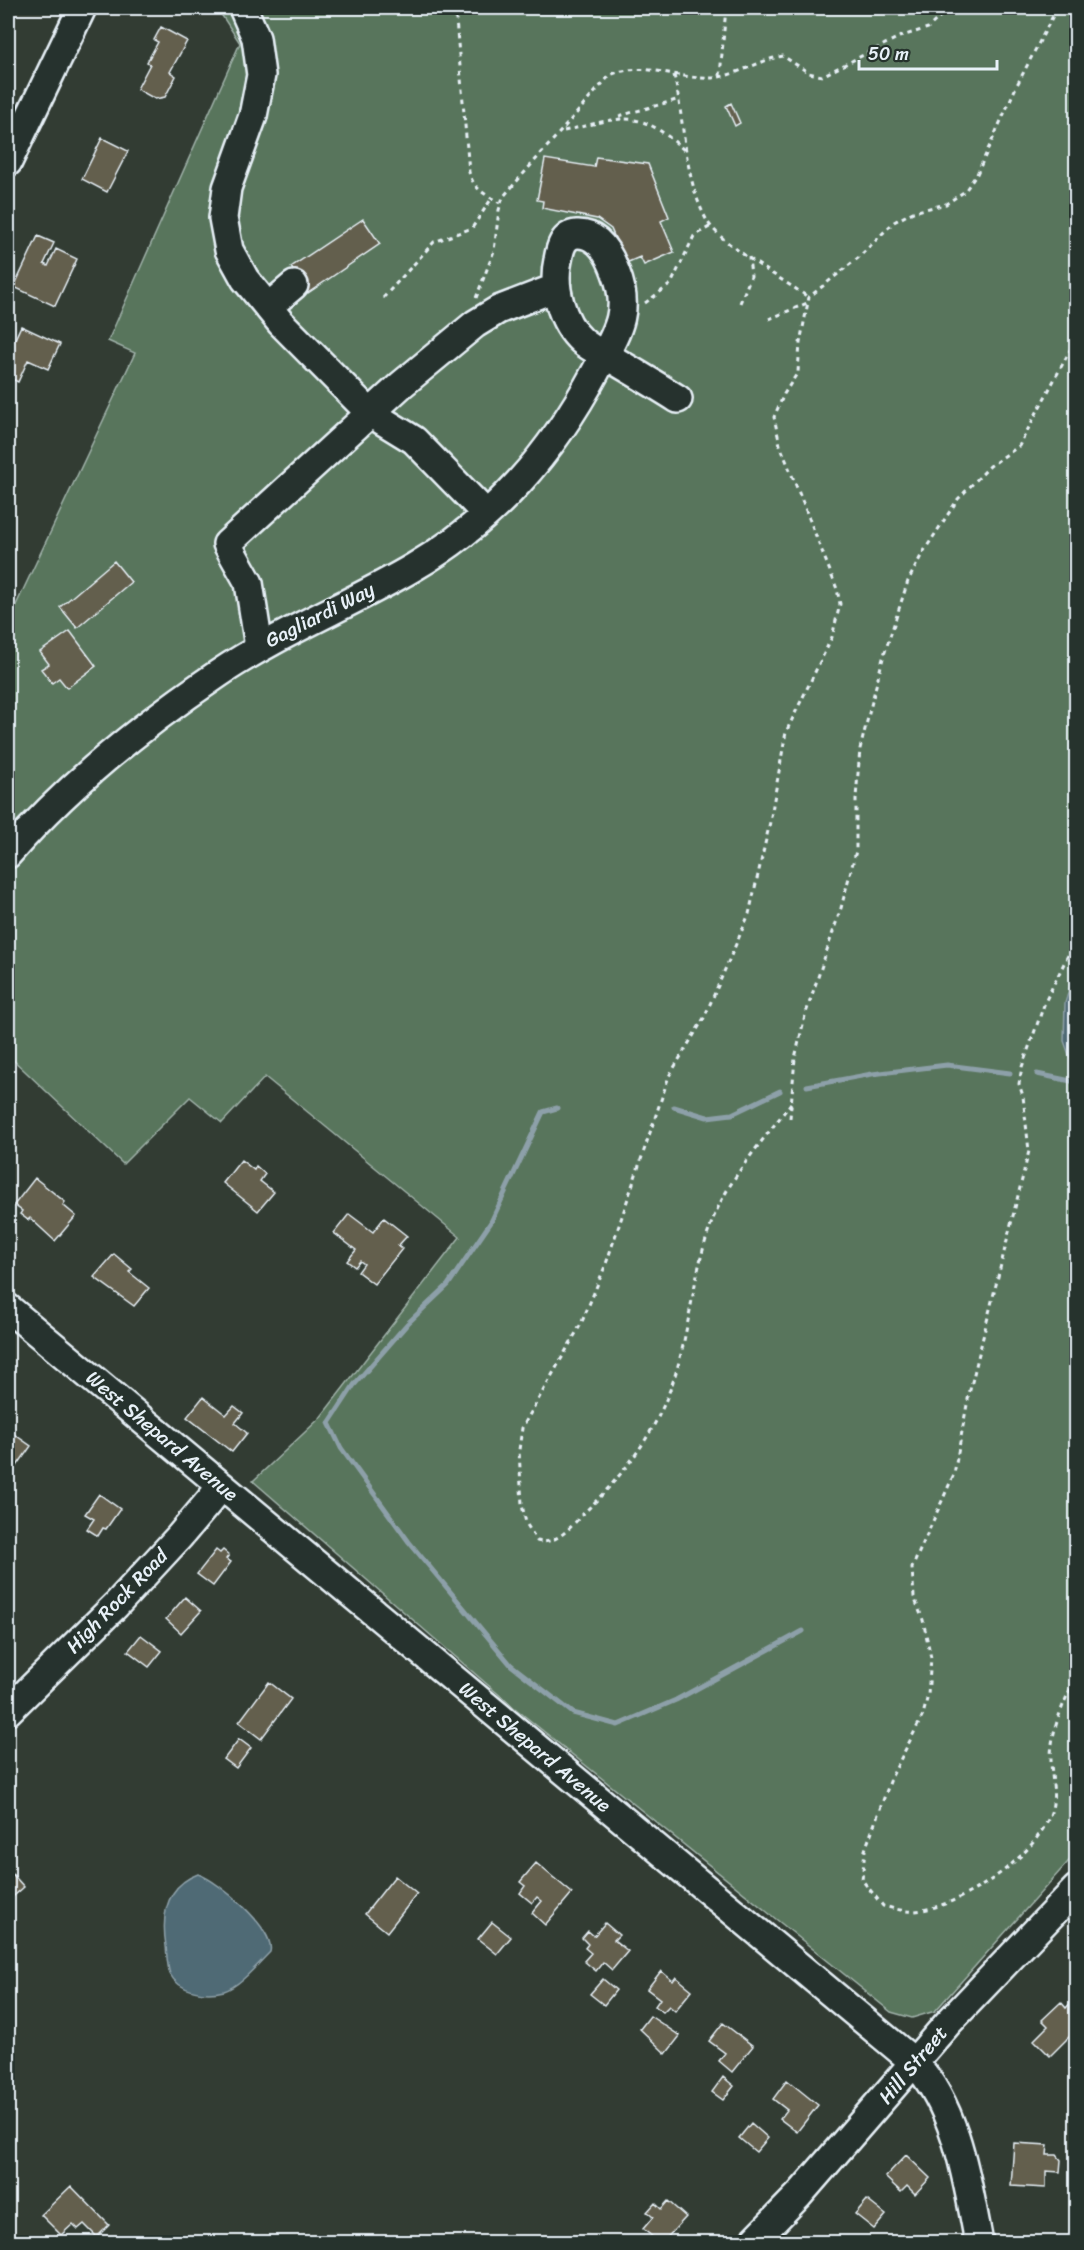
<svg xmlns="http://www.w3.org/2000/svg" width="1084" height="2250" font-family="Sriracha,sans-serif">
  <rect width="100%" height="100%" fill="#323c33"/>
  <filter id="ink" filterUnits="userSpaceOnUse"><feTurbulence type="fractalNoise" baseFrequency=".0167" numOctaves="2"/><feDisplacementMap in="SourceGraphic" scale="12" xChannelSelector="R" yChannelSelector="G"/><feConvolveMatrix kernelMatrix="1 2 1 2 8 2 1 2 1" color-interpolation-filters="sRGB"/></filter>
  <g filter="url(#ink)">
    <path fill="#58745b" stroke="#a0b2aa" stroke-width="1.5" d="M217 8H1076V1853L935 2011 912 2018 891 2012 511 1705 253 1481 320 1418 460 1237 265 1077 222 1123 190 1097 123 1164 8 1055V622L135 353 108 341 240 43Z"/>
    <path fill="#506a75" stroke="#8da0a9" stroke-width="1.5" d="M1076 967V1074L1064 1041 1065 1003Z
      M198 1874C219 1881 276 1930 270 1952 258 1964 240 1986 224 1991 206 1996 179 1992 170 1974 167 1966 167 1955 166 1946 161 1915 166 1886 198 1874Z"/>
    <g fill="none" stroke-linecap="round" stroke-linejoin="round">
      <path stroke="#8da0a9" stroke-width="5" d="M1037 1074 1076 1082
        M807 1086 872 1074 947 1065 1010 1073
        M674 1107 707 1117 732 1114 780 1091
        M557 1108 543 1112 491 1222 448 1285 408 1323 354 1385 329 1423 341 1448 409 1542 511 1665 573 1713 618 1725 676 1700 803 1631"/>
    </g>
    <path fill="#645f4d" stroke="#e8f1f8" stroke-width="1.5" d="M161 27 187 41 170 72 176 76 165 97 155 99 137 89 150 64 147 62 158 42 154 40Z
      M731 103 740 123 735 126 726 106Z
      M102 138 128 151 107 192 82 179Z
      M596 157 648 164 669 217 661 221 674 252 644 265 640 257 626 263 611 229 597 219 542 208 543 201 537 200 545 159 594 167Z
      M363 219 380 244 308 293 291 267Z
      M38 236 54 243 44 264 48 266 56 249 77 259 55 306 14 287Z
      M21 326 60 344 48 369 28 360 18 382 8 377V354Z
      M114 561 131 582 77 628 60 607Z
      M70 631 96 666 67 688 59 678 52 683 41 669 49 664 40 652Z
      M241 1160 254 1170 256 1166 265 1174 260 1181 274 1192 258 1211 223 1183Z
      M35 1178 65 1202 63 1205 76 1216 55 1241 30 1218 28 1220 20 1214 22 1211 14 1205Z
      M349 1214 373 1232 384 1218 407 1236 398 1246 402 1249 374 1284 358 1272 364 1264 360 1261 355 1267 347 1261 356 1250 334 1233Z
      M114 1254 132 1269 129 1272 149 1288 134 1306 94 1277Z
      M203 1397 226 1415 234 1406 243 1413 235 1423 247 1433 232 1452 187 1417Z
      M8 1430 31 1446 17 1466 8 1460Z
      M99 1494 120 1509 106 1529 103 1528 98 1536 87 1529 94 1519 85 1514Z
      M216 1550 220 1553 223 1550 229 1555 226 1559 231 1562 213 1586 197 1574Z
      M185 1597 201 1611 181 1633 166 1619Z
      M141 1635 162 1651 149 1667 128 1651Z
      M269 1682 291 1699 261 1739 239 1722Z
      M239 1739 251 1748 236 1768 224 1759Z
      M536 1863 572 1893 545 1925 532 1913 542 1901 537 1897 532 1903 520 1893 525 1886 520 1882Z
      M8 1869 24 1887 8 1901Z
      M395 1876 417 1894 387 1932 365 1914Z
      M492 1922 511 1937 497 1954 478 1939Z
      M605 1923 619 1935 614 1940 628 1951 612 1970 603 1962 596 1971 584 1961 591 1953 585 1948 588 1944 582 1938 588 1931 594 1936Z
      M661 1971 673 1981 676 1977 692 1990 675 2011 669 2006 663 2012 655 2006 660 1999 647 1989Z
      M603 1979 616 1990 604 2005 590 1994Z
      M1076 1997V2030L1050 2056 1034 2040 1048 2026 1042 2020 1061 2002 1066 2008Z
      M650 2016 680 2036 666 2054 640 2029Z
      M723 2023 753 2046 732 2072 719 2061 725 2053 709 2041Z
      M723 2077 734 2086 723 2100 712 2092Z
      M787 2080 818 2105 797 2132 780 2119 787 2110 773 2099Z
      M751 2123 768 2138 756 2152 739 2138Z
      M1014 2143 1048 2145 1047 2155H1057L1061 2160 1060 2172 1046 2171V2188L1011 2186Z
      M906 2155 930 2178 915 2194 907 2186 901 2192 885 2177Z
      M71 2186 109 2225 97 2237 84 2224 78 2229 73 2224 61 2235 41 2215Z
      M867 2200 886 2215 874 2229 855 2214Z
      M668 2201 686 2217 663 2242H659L643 2229 653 2217 647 2212 655 2203 661 2209Z"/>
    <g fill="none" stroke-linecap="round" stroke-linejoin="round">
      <g stroke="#e8f1f8" stroke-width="32">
        <path id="minor" d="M243 8 256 38 261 75 253 116 227 188 223 218 229 250 245 279 281 323 370 413 414 440 486 514
          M8 162 82 8
          M268 307 294 285
          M259 647 249 583 227 544 401 385 475 324 498 310 555 288
          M8 854C66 787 144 724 218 674 280 632 350 605 414 567 495 520 552 453 596 371 615 335 632 313 616 273 610 256 599 233 577 234 563 235 560 248 558 260 552 286 561 322 582 341 591 349 602 353 612 359 634 372 656 385 678 399
          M8 1308 914 2062C958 2110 967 2181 979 2242
          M8 1711 116 1605 179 1537 222 1486
          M753 2242 799 2195 948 2023 1076 1889"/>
      </g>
      <path stroke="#e8f1f8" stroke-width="3" stroke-dasharray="4.5 4.5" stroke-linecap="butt" d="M455 8 469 172C474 190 485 194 500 203
        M674 75C685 122 683 175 706 219 718 243 784 280 808 297
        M720 76 726 8
        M619 116 680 99
        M564 131C620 118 637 106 684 150
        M383 298 434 242 472 228 492 198
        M476 298 494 251 499 210 503 197 610 75C644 60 677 80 712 78 737 76 759 60 783 56L809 73 822 76 899 37 928 28 949 8
        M645 303 671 284 694 236 711 226
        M740 303 751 276 749 257
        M769 319 807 303
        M1076 939 1045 1002 1022 1067 1019 1084 1023 1096 1029 1151 969 1394 954 1474 912 1568 914 1597 923 1620 931 1658 928 1695 923 1715 892 1776 865 1850 862 1880 883 1906C893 1908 904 1912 914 1911 961 1908 1039 1856 1052 1809 1056 1792 1051 1776 1051 1759 1051 1729 1063 1704 1076 1677
        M791 1103C764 1140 730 1176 713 1219 694 1268 691 1320 677 1369 659 1429 629 1469 585 1512 572 1525 557 1546 537 1541L526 1523 522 1505 519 1450 522 1428 581 1324 606 1264 669 1076 704 1018 749 914 770 822 786 732 832 637 840 604 837 589 780 445 774 417 784 394 798 372 800 343 809 297 858 258 894 222 913 212 946 204 965 191 977 174 1017 85 1057 8
        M790 1118 795 1058 805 1016 841 908 856 851V798L860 749 883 658 908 581 922 554 958 499 990 466 1019 446 1076 339"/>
      <use href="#minor" stroke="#26332d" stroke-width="27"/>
    </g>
  </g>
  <g text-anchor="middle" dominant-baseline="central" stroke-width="4.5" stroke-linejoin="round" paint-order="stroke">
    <g font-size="20" fill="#e8f1f8" stroke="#26332d">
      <text transform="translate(320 615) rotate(-27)">Gagliardi Way</text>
      <text transform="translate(162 1436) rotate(40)">West Shepard Avenue</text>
      <text transform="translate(117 1601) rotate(-46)">High Rock Road</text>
      <text transform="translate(535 1747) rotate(40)">West Shepard Avenue</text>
      <text transform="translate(913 2065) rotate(-50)">Hill Street</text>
    </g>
  </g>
  <rect width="1084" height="2250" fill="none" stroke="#26332d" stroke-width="30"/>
  <rect x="15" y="15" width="1054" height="2220" fill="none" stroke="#e8f1f8" stroke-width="2" filter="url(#ink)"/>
  <path d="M859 60v9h138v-9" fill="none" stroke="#e8f1f8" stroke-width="3"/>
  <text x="868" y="60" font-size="18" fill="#e8f1f8" stroke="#26332d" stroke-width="4.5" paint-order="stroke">50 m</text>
</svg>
